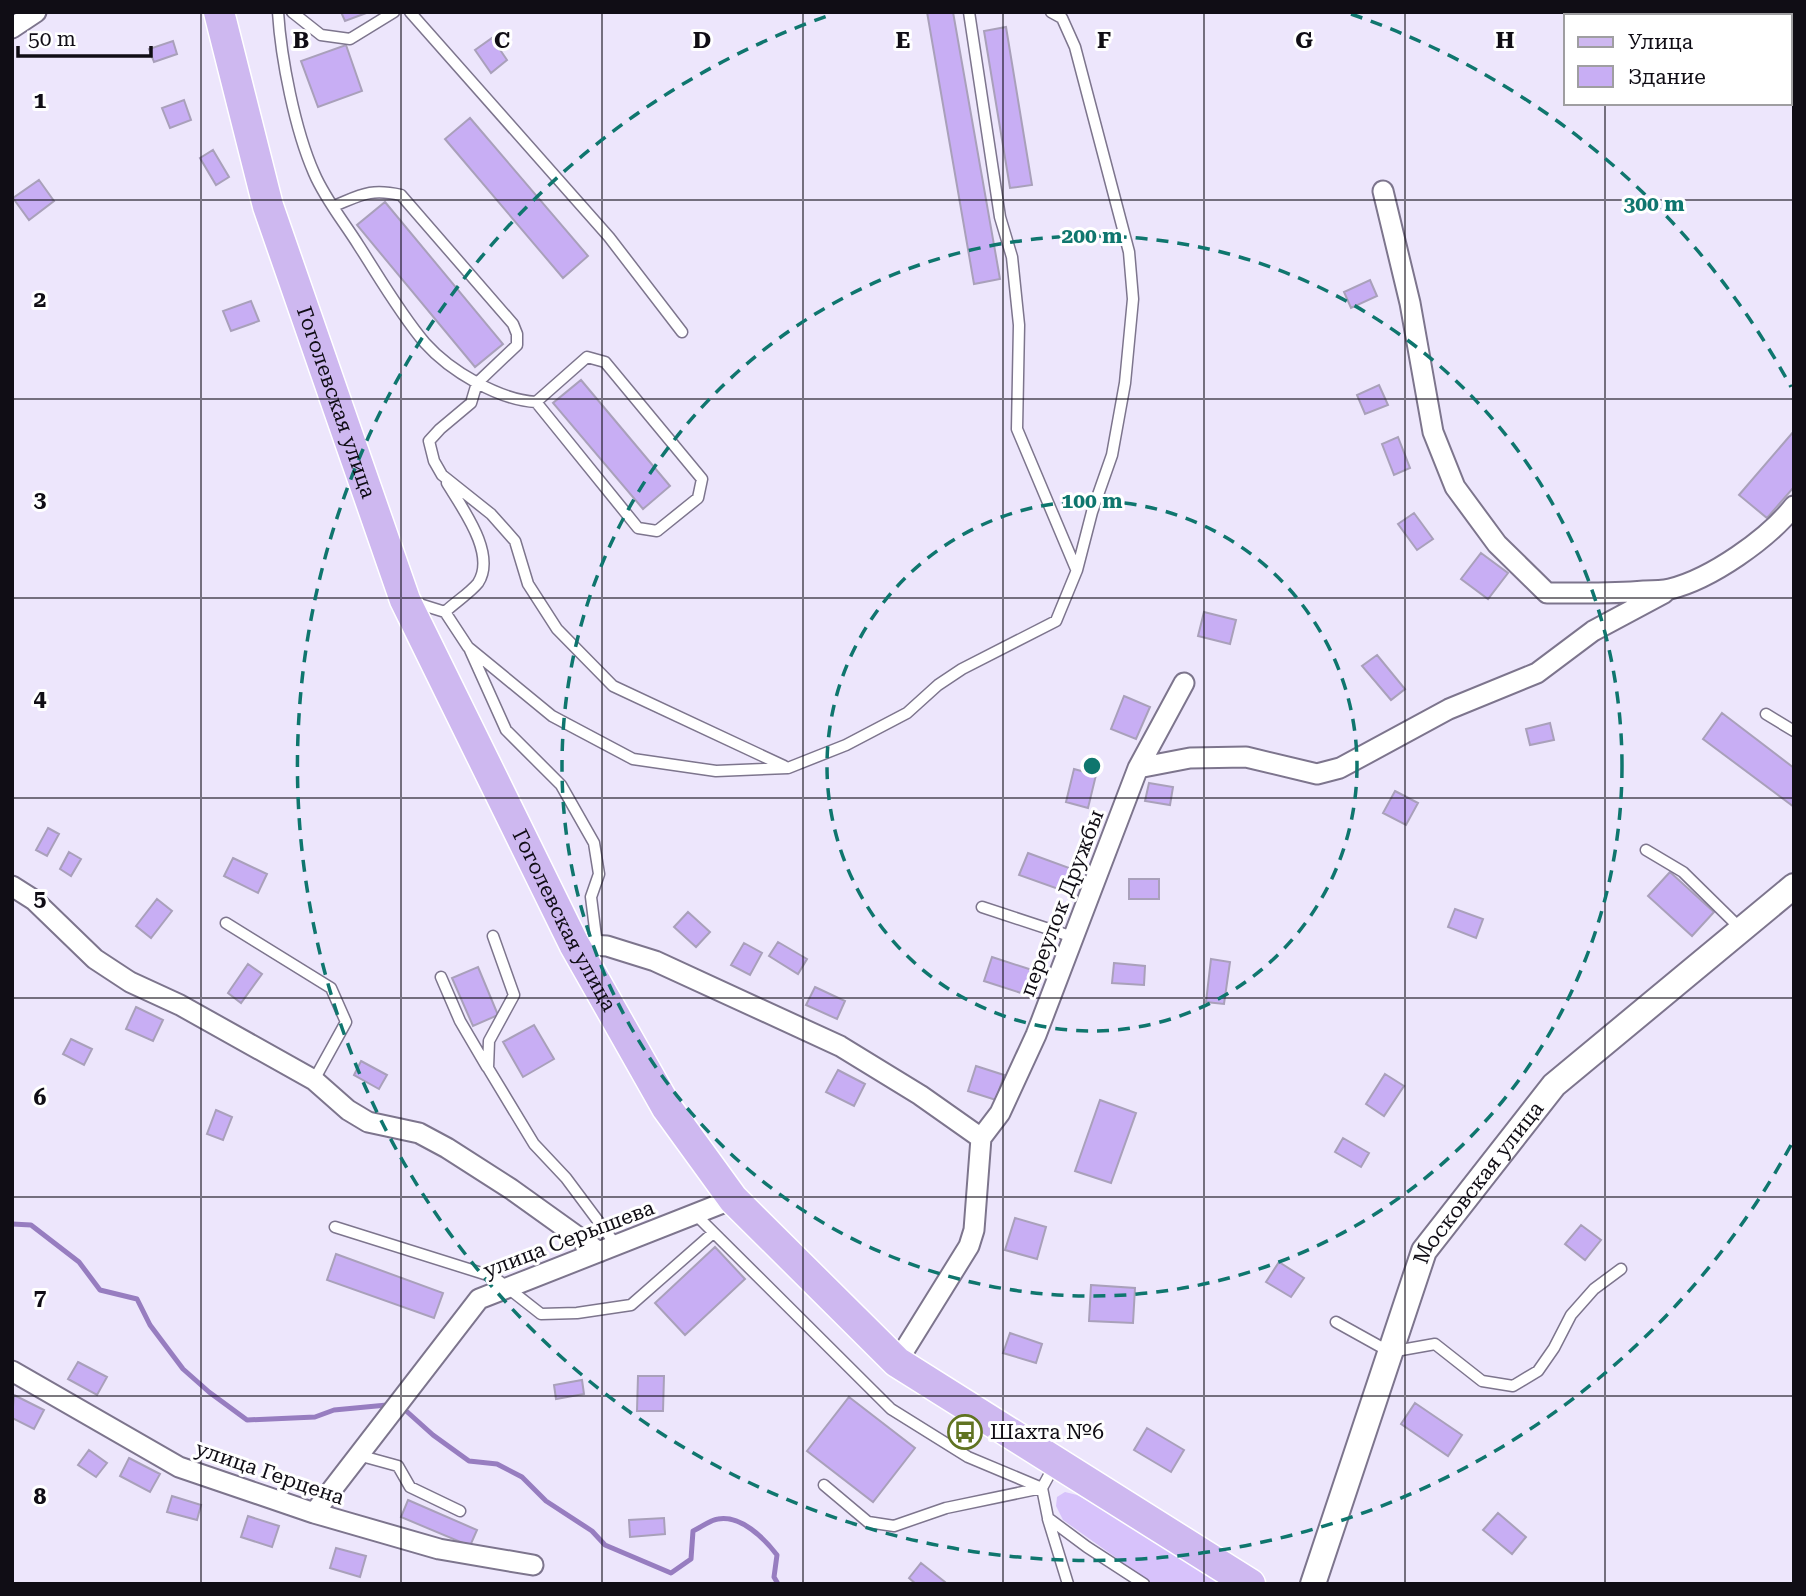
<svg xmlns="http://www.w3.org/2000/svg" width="1806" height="1596" font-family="'Roboto Serif',serif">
  <rect width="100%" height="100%" fill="#ede6fc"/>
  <path fill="#d7c2fb" d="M1065 1492 1077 1495 1137 1525 1228 1584H1153L1063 1520 1056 1506 1057 1497Z"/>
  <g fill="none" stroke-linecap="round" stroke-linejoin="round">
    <path stroke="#977dc0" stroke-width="5" d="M12 1224 31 1225 79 1262 100 1290 137 1299 150 1325 183 1369 209 1392 247 1420 315 1417 334 1410 387 1405
      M404 1409 433 1435 469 1461 497 1464 522 1477 546 1501 592 1531 605 1545 671 1573 691 1559 693 1531C700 1528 710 1520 718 1519 741 1515 764 1538 777 1555L774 1577 778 1584"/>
  </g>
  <path fill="#c8aef4" stroke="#a9a0ba" stroke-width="2" d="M341 12H369L345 21Z
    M927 12H953L1000 279 974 284Z
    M1006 27 1032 185 1010 188 984 31Z
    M492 38 507 60 491 73 475 50Z
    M173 41 177 54 154 62 149 49Z
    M346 45 362 91 318 107 301 61Z
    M184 100 191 120 170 128 162 108Z
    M470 118 588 256 563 278 445 139Z
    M213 150 229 177 216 185 200 158Z
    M39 180 54 201 29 220 13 198Z
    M385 202 503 344 475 367 357 225Z
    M1370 280 1377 296 1351 308 1344 292Z
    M251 301 259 321 231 331 223 311Z
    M581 380 670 486 643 509 553 403Z
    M1379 385 1388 405 1365 414 1357 395Z
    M1794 431V487L1767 518 1739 495Z
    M1398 437 1410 468 1394 475 1382 444Z
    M1414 513 1433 539 1417 550 1398 524Z
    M1481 553 1508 573 1488 599 1461 579Z
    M1204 612 1236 620 1230 644 1198 636Z
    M1377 655 1405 689 1391 700 1362 666Z
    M1124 696 1150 707 1136 739 1111 729Z
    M1722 713 1794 768V807L1703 739Z
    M1550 723 1554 740 1530 745 1526 729Z
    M1074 769 1096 775 1088 808 1066 802Z
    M1149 783 1173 787 1170 805 1145 801Z
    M1395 791 1418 803 1406 825 1383 813Z
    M48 828 59 834 47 856 36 850Z
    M69 852 81 859 71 876 60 869Z
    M1028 853 1072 869 1064 891 1019 875Z
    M233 858 267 874 258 893 224 876Z
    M1670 872 1714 912 1692 936 1648 896Z
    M1129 879H1159V899H1129Z
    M157 899 172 911 151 938 136 926Z
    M1455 909 1483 919 1476 938 1448 927Z
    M688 912 710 932 696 947 674 927Z
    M778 942 807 959 798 974 769 956Z
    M744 943 762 953 750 975 731 965Z
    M992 957 1032 970 1024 994 984 981Z
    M1211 959 1230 962 1224 1004 1206 1002Z
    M1114 963 1145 966 1144 985 1112 983Z
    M248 964 262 974 241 1003 228 993Z
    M478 967 498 1015 473 1026 452 978Z
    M815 987 845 1001 837 1019 806 1005Z
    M136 1007 163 1020 153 1041 126 1029Z
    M534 1025 554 1059 523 1077 503 1042Z
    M71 1039 92 1049 84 1065 63 1054Z
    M361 1061 387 1075 379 1089 354 1075Z
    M976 1066 1004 1075 996 1100 968 1091Z
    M838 1070 865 1084 854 1106 826 1092Z
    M1385 1074 1404 1086 1384 1116 1366 1104Z
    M1100 1100 1136 1113 1111 1183 1075 1171Z
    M216 1110 232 1117 223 1140 207 1134Z
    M1343 1138 1369 1153 1361 1167 1335 1152Z
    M1015 1218 1046 1227 1037 1259 1005 1250Z
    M1581 1225 1601 1240 1585 1260 1565 1244Z
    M715 1247 745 1279 685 1335 655 1303Z
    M336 1254 443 1293 434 1318 327 1280Z
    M1279 1262 1304 1278 1291 1297 1266 1282Z
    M1091 1285 1135 1288 1133 1323 1089 1321Z
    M1010 1333 1042 1344 1036 1363 1003 1353Z
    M78 1362 107 1377 97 1395 68 1379Z
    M638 1376H664L663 1411H637Z
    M582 1380 584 1394 556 1399 554 1385Z
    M14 1395 44 1410 34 1429 12 1418Z
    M849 1397 915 1448 873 1502 807 1451Z
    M1415 1403 1462 1435 1448 1456 1401 1424Z
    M1147 1428 1184 1450 1171 1472 1134 1450Z
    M89 1450 107 1463 96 1477 78 1465Z
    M129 1458 160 1474 150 1492 120 1476Z
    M172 1496 201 1505 197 1520 167 1512Z
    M408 1500 477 1530 470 1546 401 1517Z
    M1498 1513 1526 1537 1512 1554 1483 1530Z
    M248 1516 279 1526 272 1547 241 1537Z
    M664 1518 665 1534 630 1537 629 1520Z
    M336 1548 366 1556 360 1577 330 1568Z
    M921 1563 945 1582 944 1584H916L909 1578Z"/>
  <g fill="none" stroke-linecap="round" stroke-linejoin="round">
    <g stroke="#7d758d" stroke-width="13">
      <path id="service" d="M278 12C281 59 295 130 314 173 325 199 344 222 359 246 379 277 401 315 425 343 450 371 499 400 536 402L638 528 657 531 698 498 702 479 605 362 587 357 536 402
        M292 12 321 35 350 39 394 12
        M410 12 609 237 682 332
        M969 12 1000 217 1012 257 1019 325 1017 429 1076 569
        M334 206C361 195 370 188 401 195L513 324 517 334V345L477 383 471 403 440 429 429 441 434 461 442 475 491 514 515 541 528 584 557 629 613 686 784 766
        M413 602 445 612 468 647 552 716 633 759 716 771 788 768 846 745 907 713 938 685 962 669 1056 621 1077 570 1092 512 1112 455 1125 383 1133 299 1129 252 1075 47 1062 18 1051 12
        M445 612C454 603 470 593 478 583 497 554 462 508 447 483
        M470 650 506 730 561 785 594 843 599 874 591 897 597 945
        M1766 714 1794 731
        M1646 850 1683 872 1741 929
        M982 907 1073 937
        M226 923 331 988 346 1022 314 1080
        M493 936 514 995 489 1041 488 1068 534 1144 566 1178 616 1245
        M441 977 460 1021 487 1067
        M695 1214 891 1409 968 1457 1042 1488
        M335 1227 494 1277 541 1314 577 1313 631 1305 713 1233
        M1336 1322 1390 1352 1435 1344 1482 1381 1513 1386 1538 1371 1554 1348 1571 1315 1594 1289 1621 1269
        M358 1455 398 1466 410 1487 460 1511
        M1054 1466 1042 1488 1048 1518 1087 1547 1144 1584
        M824 1485 868 1522 894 1526 946 1508 1042 1488
        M1048 1519 1068 1584"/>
    </g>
    <g stroke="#7d758d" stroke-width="23">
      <path id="minor" d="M12 28 36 12
        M1383 191 1410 303 1433 432 1455 487 1497 544 1547 593C1580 593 1611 594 1644 591 1652 591 1662 591 1670 589 1711 579 1768 539 1794 506
        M1138 768 1190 758 1246 757 1317 774 1340 768 1449 709 1537 673 1593 631 1664 593
        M12 886 34 900 95 959 130 982 180 1005 314 1080 348 1110 368 1122 419 1133 447 1148 511 1189 599 1252
        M574 944 607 946 655 961 840 1046 920 1095 981 1138
        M897 1362 969 1246 974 1230 981 1138 1000 1113 1036 1035 1138 768 1184 683
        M12 1371 179 1467 314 1513 439 1549 533 1565
        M314 1513 479 1299 733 1199"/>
    </g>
    <g stroke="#7d758d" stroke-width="28">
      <g id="tertiary">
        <path id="s1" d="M1313 1584 1424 1251 1554 1085 1794 886"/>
      </g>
    </g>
    <g stroke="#fff" stroke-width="33">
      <g id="primary">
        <path id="s2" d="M219 12 268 206 405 600 574 944 667 1108 733 1199 897 1362 1250 1584"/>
      </g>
    </g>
    <use href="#service" stroke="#fff" stroke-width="10"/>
    <use href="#minor" stroke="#fff" stroke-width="19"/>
    <use href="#tertiary" stroke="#fff" stroke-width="24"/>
    <use href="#primary" stroke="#ceb8f0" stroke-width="30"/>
  </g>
  <path fill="none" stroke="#100d15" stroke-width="2" stroke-opacity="0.55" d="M201 12V1584M401 12V1584M602 12V1584M803 12V1584M1003 12V1584M1204 12V1584M1405 12V1584M1605 12V16M1605 103V1584M12 200H1794M12 399H1794M12 598H1794M12 798H1794M12 998H1794M12 1197H1794M12 1396H1794"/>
  <g fill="none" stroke="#0f766e" stroke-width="3.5" stroke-dasharray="12 9">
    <circle cx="1092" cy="766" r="265"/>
    <circle cx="1092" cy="766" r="530"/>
    <path d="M1791 1145A795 795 0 1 1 833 14M1351 14A795 795 0 0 1 1791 387"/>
  </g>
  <defs>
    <g id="bus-ring" transform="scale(1.75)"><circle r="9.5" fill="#fff" stroke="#607321" stroke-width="1.5"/><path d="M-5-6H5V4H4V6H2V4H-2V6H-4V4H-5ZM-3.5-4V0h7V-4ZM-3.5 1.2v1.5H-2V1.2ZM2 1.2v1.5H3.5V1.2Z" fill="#607321"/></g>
  </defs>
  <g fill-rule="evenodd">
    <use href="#bus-ring" x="965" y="1432"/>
  </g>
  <g text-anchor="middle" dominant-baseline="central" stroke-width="6" stroke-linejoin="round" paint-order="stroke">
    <g font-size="21" fill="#100d15" stroke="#fff">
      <text stroke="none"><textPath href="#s2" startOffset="408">Гоголевская улица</textPath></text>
      <text transform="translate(1062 903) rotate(-69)">переулок Дружбы</text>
      <text stroke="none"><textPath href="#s2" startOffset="975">Гоголевская улица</textPath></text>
      <text stroke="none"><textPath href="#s1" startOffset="438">Московская улица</textPath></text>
      <text transform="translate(569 1239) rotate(-21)">улица Серышева</text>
      <text transform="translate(270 1473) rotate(19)">улица Герцена</text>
    </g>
    <g font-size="21" fill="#100d15" stroke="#fff" text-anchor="start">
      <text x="990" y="1432">Шахта №6</text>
    </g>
  </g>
  <g font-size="23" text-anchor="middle" font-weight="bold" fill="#100d15" stroke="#fff" stroke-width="6" stroke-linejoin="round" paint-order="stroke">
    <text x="301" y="48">B</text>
    <text x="502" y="48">C</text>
    <text x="702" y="48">D</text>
    <text x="903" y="48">E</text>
    <text x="1104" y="48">F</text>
    <text x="1304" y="48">G</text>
    <text x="1505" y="48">H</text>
    <text x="40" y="108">1</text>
    <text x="40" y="307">2</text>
    <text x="40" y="507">3</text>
    <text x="40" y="706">4</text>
    <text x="40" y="906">5</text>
    <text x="40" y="1105">6</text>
    <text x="40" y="1305">7</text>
    <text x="40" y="1504">8</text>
  </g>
  <circle cx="1092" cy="766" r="10" fill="#0f766e" stroke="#fff" stroke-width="3.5"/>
  <g font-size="21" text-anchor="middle" font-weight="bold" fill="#0f766e" stroke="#fff" stroke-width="6" stroke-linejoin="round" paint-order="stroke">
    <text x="1654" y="211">300 m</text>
    <text x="1092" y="243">200 m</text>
    <text x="1092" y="508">100 m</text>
  </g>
  <rect width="1806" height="1596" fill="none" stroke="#100d15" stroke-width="28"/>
  <rect x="1564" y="14" width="228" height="91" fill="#ffffff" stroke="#9f9ea1" stroke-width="2"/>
  <rect x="1578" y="37" width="35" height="10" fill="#ceb8f0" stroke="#9f9ea1" stroke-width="2"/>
  <text x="1628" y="49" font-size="21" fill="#100d15">Улица</text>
  <rect x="1578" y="66" width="35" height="21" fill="#c8aef4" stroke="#9f9ea1" stroke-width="2"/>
  <text x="1628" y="84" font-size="21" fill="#100d15">Здание</text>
  <path d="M18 46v10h133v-10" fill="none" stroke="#100d15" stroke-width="3.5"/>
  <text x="28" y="46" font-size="21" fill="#100d15" stroke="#ffffff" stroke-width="5" paint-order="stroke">50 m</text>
</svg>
